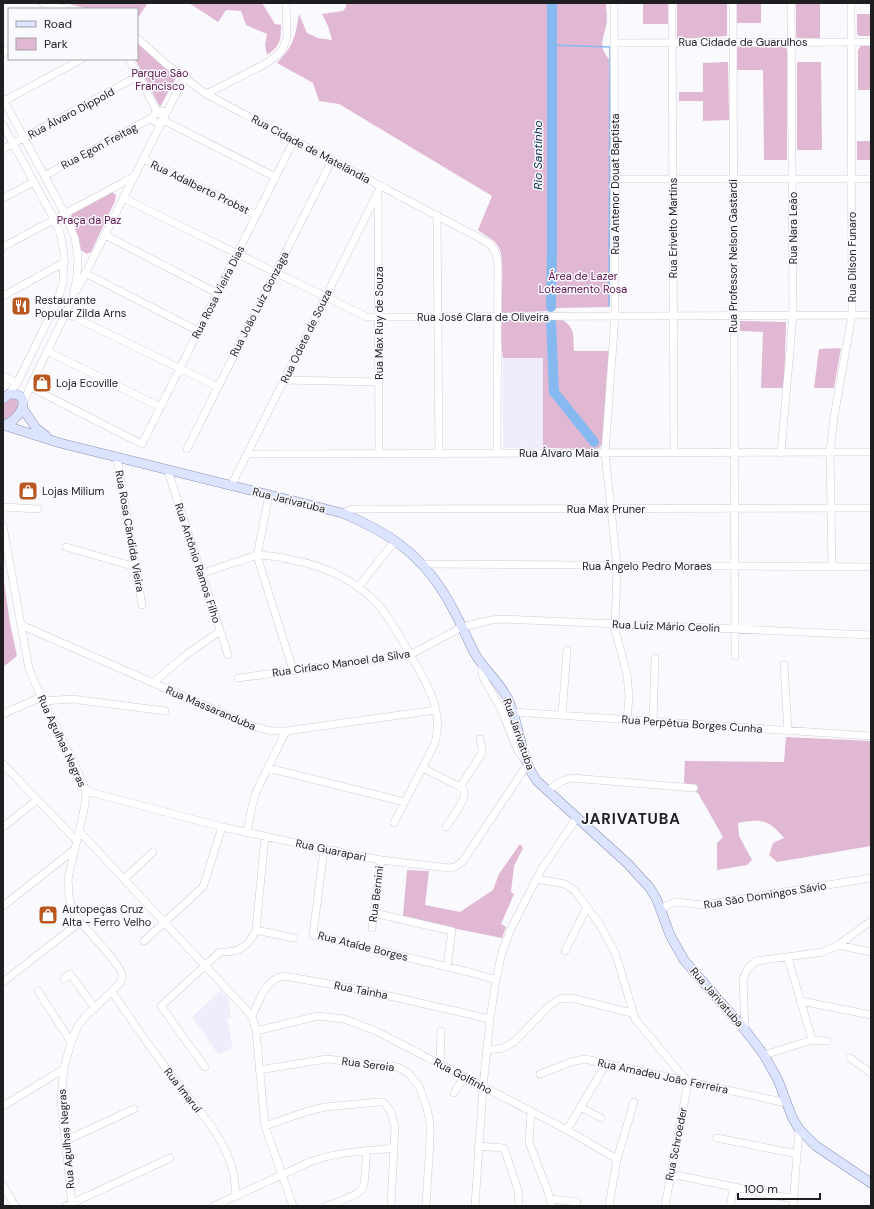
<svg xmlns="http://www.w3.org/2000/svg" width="874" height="1209" font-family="'DM Sans',sans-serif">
  <rect width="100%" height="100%" fill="#faf9fe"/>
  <path fill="#efecfc" d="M503 358H543V448H503Z
    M221 990 228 997 231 1018 227 1019 233 1048 218 1054 192 1017Z"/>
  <path fill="#e1b8d3" d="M65 3H148L137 19V9H88Z
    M189 3H262L275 24 281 25C281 41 280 46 267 55L265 45 267 34 246 25 241 11 226 10 218 22Z
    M346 3H606C606 10 608 19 606 26 603 40 598 46 609 59L610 307 557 308 551 311 503 313 501 310C501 297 505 257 499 248 495 239 485 236 478 230L492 196 339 104 319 101 313 83 277 63C294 45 295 38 299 14L307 33 318 38 332 40 328 26 322 14 343 11 346 7Z
    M619 3H669V24H643V4Z
    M677 3H727V36L678 39 677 38Z
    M737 3H761V23H737Z
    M796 3H820V38H798L796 37Z
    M857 14H871V36H859L857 34Z
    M137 43 177 76 160 107 135 59H137Z
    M861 46H871V90H858V50Z
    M738 47H782L786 48 787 50V160H764L763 70H737V49Z
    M728 62 729 120 703 121V101H679V92H703V63Z
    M797 62H821L822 150H797Z
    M857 141H871V160H857Z
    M112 192 116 195 115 201 91 252 87 254 82 251 81 249 71 213Z
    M561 319C576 328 573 335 574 351H609L602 444 599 448 595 449 543 448V358H503C502 350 499 326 503 320Z
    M740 321 786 322 784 388H761L763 332 740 331Z
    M841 348 834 388H814L819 349Z
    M8 398H15L19 403C17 411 11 418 3 420V404Z
    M3 575 10 623 17 656 3 667Z
    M786 737 871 741V846L777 862 769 855 773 843 784 838C769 820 761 818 738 823L739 836 752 860 747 865 717 870V843L723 837 698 793 687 789 684 781 685 761 784 762Z
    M520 844 523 848 514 866 511 892 514 894 501 924 506 927 502 938 442 926 403 916 407 870 429 871 425 905 460 912 493 890 499 874Z"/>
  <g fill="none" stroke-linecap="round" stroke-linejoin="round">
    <path stroke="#86b9f0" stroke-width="1.5" d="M552 45 610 47 609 306"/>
    <path stroke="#86b9f0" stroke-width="10" d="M551 307 552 250V3
      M551 320 554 392 594 442"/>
    <g stroke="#cfcdd6" stroke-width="8">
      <path id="minor" d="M43 3 65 9
        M614 3 615 316 605 453 617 566 615 630 627 674 629 697 627 720
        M672 3 674 453
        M733 3 735 656
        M137 38 166 64 206 94 485 241C494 247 497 253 498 265L497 453
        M614 43 871 42
        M3 53 9 49
        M129 59 158 113 162 111
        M206 94 265 64 279 54 283 48 287 37 286 3
        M3 99 65 214 75 238 78 257 77 277 72 300 30 387 23 404
        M4 101 82 59
        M163 120 275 177
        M3 125 54 219 60 233 64 253 63 282 58 300 17 383 9 394
        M3 149 138 76
        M143 159 256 215
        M44 176 153 117 155 113 161 114 163 119 160 123H157L153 120V117
        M615 179H871
        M378 194 379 454
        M3 198 34 182
        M123 198 367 317 871 315
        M437 215 439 454
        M105 235 217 293
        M3 247 135 176
        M85 273 198 331
        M77 290 184 78
        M3 296 65 262
        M66 313 218 387
        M47 351 160 407
        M3 376 17 383
        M284 380 379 382
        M30 387 142 444 294 140
        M187 449 332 160
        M781 453 793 315 791 3
        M247 454 871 452
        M117 458 142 605
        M168 471 228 655
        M231 486 381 186
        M269 495 257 556 293 670
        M3 507 38 509
        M342 513 353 509 871 508
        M3 526 29 669 43 701 76 767 86 791 85 805 68 879 69 895 70 902 75 915 80 922C88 931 121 965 122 975 123 980 120 983 117 986L84 1018 77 1028 71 1042 64 1069 61 1099 72 1206
        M66 547 136 567
        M423 564 871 567
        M832 567 830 452 834 417 852 315 851 3
        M201 574C214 569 227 565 239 561 245 560 251 556 257 556 266 554 283 558 293 560 325 566 358 581 380 607 393 623 403 642 414 661 428 686 444 712 435 743L394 823
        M358 587 395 541
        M21 625 254 727 273 731H286L436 710
        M482 665V673L484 679 501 709 518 751 524 759
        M784 665 788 731
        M238 678 410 655 462 627 491 620 502 619 871 635
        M153 683 183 657 220 631
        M43 701 72 699 165 711
        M513 712 871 736
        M3 714 41 697
        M562 715 567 650
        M653 722 655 658
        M3 764 77 841
        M268 768 405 802
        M423 768 460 787C463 789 465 792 464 795 463 804 451 819 446 827
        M460 787 482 753V748L480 739
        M86 791 222 827 324 849 381 860 449 868 455 867 463 861 527 765
        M547 791 562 781 572 778 694 788
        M3 827 37 800
        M79 831 252 1016 256 1031 265 1126 293 1206
        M247 833 252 806 256 792 286 731
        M324 849 313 935 473 973 496 980
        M124 879 153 852
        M536 879 565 884 575 891 600 925 615 953 620 968 635 1019 688 1082
        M3 906 74 850
        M660 909 675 902 704 905 871 878
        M374 913 452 931 447 966
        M372 928 381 860
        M256 930 294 938
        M144 941 203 887 222 827
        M838 945 871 952
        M565 951 587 907
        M788 958 812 1040
        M64 979 70 974 95 1008
        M3 982 80 922
        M38 991 71 1042
        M112 992C131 1019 149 1046 169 1072 191 1103 224 1133 233 1172 235 1179 235 1188 236 1196
        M801 1001 871 1015
        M252 1016C260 1000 265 979 284 976L363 990 490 1019
        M745 1030 743 979 748 968 756 961 823 952 838 945 871 921
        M256 1031 318 1016 344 1019 376 1031 567 1130 617 1159 609 1206
        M487 1050 503 1048 514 1042 549 1006 559 999 571 998 632 1013
        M764 1055 812 1040 827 1041
        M850 1058 871 1073
        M440 1064 441 1031
        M205 1067 161 1006 220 952C238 953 248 947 256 930L265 836
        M259 1070 327 1059 398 1067 408 1073 419 1086 427 1109 430 1123V1140L426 1206
        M540 1074 571 1062 585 1059 787 1103
        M454 1093 464 1077
        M3 1106 64 1069
        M580 1107 601 1118
        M531 1111 529 1142 547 1189 552 1206
        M265 1126 305 1112 325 1107 379 1102H383L386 1105 391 1112 395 1126 391 1206
        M567 1130 606 1064
        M717 1138 797 1154
        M65 1141 134 1109
        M478 1146 504 1148 518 1190 519 1206
        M617 1159 634 1102
        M671 1174 793 1199
        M3 1185 15 1206
        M551 1199 577 1202
        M66 1206 170 1158
        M214 1206 312 1161C338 1152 366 1151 394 1148
        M326 1206C337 1202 360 1196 364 1185L367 1150
        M475 1206 483 1087 490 1019 496 980 502 952 511 929 541 870 577 817
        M665 1206 688 1082
        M730 1206 734 1187
        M793 1206 799 1129"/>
    </g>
    <g stroke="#8992b0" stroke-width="10">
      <path id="major" d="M3 399 9 394C35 392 20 422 3 425
        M23 409 36 428 46 436
        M3 425 60 443 342 513C395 535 427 559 454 611 461 624 467 638 474 652 483 669 499 681 508 699 517 718 519 740 526 760L530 770 537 781 628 864 650 888 657 900 670 935 684 960 745 1030 764 1055 778 1080 792 1117 799 1129 816 1146 871 1183"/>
    </g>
    <use href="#minor" stroke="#fff" stroke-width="7"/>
    <use href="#major" stroke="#dbe3fe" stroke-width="9"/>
  </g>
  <defs>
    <g id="restaurant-square" transform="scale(1)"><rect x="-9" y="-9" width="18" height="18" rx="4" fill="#ba5620" stroke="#faf9fe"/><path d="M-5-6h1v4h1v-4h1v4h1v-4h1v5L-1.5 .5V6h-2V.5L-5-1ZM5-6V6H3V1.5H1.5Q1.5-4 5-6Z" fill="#fff"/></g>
    <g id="shop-square" transform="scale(1)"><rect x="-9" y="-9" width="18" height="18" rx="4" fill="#ba5620" stroke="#faf9fe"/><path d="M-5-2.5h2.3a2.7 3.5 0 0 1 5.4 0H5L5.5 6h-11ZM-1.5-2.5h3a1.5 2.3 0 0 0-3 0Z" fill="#fff"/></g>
  </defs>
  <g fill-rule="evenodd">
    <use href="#restaurant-square" x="21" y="306"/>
    <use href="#shop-square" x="42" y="383"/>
    <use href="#shop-square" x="28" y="491"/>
    <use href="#shop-square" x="48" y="915"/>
  </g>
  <g text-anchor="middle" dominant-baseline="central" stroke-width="3" stroke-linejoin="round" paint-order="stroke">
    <g font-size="11" fill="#1e1e21" stroke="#faf9fe">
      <text x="743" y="42">Rua Cidade de Guarulhos</text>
      <text transform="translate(71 113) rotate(-28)">Rua Álvaro Dippold</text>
      <text transform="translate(99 146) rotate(-28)">Rua Egon Freitag</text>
      <text transform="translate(311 149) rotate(28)">Rua Cidade de Matelândia</text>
      <text transform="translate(615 184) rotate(-90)">Rua Antenor Douat Baptista</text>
      <text transform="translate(200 187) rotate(26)">Rua Adalberto Probst</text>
      <text transform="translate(673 228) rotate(-90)">Rua Erivelto Martins</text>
      <text transform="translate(793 228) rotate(-90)">Rua Nara Leão</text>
      <text transform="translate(733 256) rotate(-90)">Rua Professor Nelson Gastardi</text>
      <text transform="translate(852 257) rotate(-90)">Rua Dilson Funaro</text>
      <text transform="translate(218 292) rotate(-63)">Rua Rosa Vieira Dias</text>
      <text transform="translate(259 304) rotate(-63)">Rua João Luiz Gonzaga</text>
      <text x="483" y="317">Rua José Clara de Oliveira</text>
      <text transform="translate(379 323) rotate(-90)">Rua Max Ruy de Souza</text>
      <text transform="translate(306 336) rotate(-64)">Rua Odete de Souza</text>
      <text x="559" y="453">Rua Álvaro Maia</text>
      <text transform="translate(289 500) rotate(14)">Rua Jarivatuba</text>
      <text x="606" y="509">Rua Max Pruner</text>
      <text transform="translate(130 531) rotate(80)">Rua Rosa Cândida Vieira</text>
      <text transform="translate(198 563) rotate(72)">Rua Antônio Ramos Filho</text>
      <text x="647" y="566">Rua Ângelo Pedro Moraes</text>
      <text transform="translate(666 626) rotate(2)">Rua Luiz Mário Ceolin</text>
      <text transform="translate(341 663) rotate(-8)">Rua Ciríaco Manoel da Silva</text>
      <text transform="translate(211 708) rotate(23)">Rua Massaranduba</text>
      <text transform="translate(692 724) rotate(4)">Rua Perpétua Borges Cunha</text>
      <text transform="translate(519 734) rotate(71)">Rua Jarivatuba</text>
      <text transform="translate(62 741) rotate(65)">Rua Agulhas Negras</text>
      <text transform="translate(331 850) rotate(12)">Rua Guarapari</text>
      <text transform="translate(376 894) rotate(-83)">Rua Bernini</text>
      <text transform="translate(765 895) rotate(-9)">Rua São Domingos Sávio</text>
      <text transform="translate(363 946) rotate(14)">Rua Ataíde Borges</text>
      <text transform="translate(361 990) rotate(11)">Rua Tainha</text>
      <text transform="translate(717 997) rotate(49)">Rua Jarivatuba</text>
      <text transform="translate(368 1064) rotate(7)">Rua Sereia</text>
      <text transform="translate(463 1076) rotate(28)">Rua Golfinho</text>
      <text transform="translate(663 1076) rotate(12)">Rua Amadeu João Ferreira</text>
      <text transform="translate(183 1090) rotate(52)">Rua Imaruí</text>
      <text transform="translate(66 1139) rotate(-95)">Rua Agulhas Negras</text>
      <text transform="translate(676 1144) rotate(-79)">Rua Schroeder</text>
    </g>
    <g font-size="11" fill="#5b104a" stroke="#faf9fe">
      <text x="160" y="73">Parque São<tspan x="160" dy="13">Francisco</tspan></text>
      <text x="89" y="220">Praça da Paz</text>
      <text x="583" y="276">Área de Lazer<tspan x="583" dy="13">Loteamento Rosa</tspan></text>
    </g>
    <g font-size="11" fill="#1e1e21" stroke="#faf9fe" text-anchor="start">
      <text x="35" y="300">Restaurante<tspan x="35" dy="13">Popular Zilda Arns</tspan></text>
      <text x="56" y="383">Loja Ecoville</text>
      <text x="42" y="491">Lojas Milium</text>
      <text x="62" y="909">Autopeças Cruz<tspan x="62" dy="13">Alta - Ferro Velho</tspan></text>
    </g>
    <g font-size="12" font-style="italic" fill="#0e3255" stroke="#faf9fe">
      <text transform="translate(538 155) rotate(-90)">Rio Santinho</text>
    </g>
    <g font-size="15" font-weight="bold" letter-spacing="1" fill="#1e1e21" stroke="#faf9fe">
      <text x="631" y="819">JARIVATUBA</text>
    </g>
  </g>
  <rect width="874" height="1209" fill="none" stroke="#1e1e21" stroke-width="8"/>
  <rect x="8" y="8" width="130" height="52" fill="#faf9fe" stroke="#a2a1a6"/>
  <rect x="16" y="21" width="20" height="6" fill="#dbe3fe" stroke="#a2a1a6"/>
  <text x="44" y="28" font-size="12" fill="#1e1e21">Road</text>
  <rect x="16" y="38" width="20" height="12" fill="#e1b8d3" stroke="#a2a1a6"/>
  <text x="44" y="48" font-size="12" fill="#1e1e21">Park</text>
  <path d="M738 1193v6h82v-6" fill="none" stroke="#1e1e21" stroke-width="2"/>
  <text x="744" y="1193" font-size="12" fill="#1e1e21" stroke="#faf9fe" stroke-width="3" paint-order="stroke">100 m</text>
</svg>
